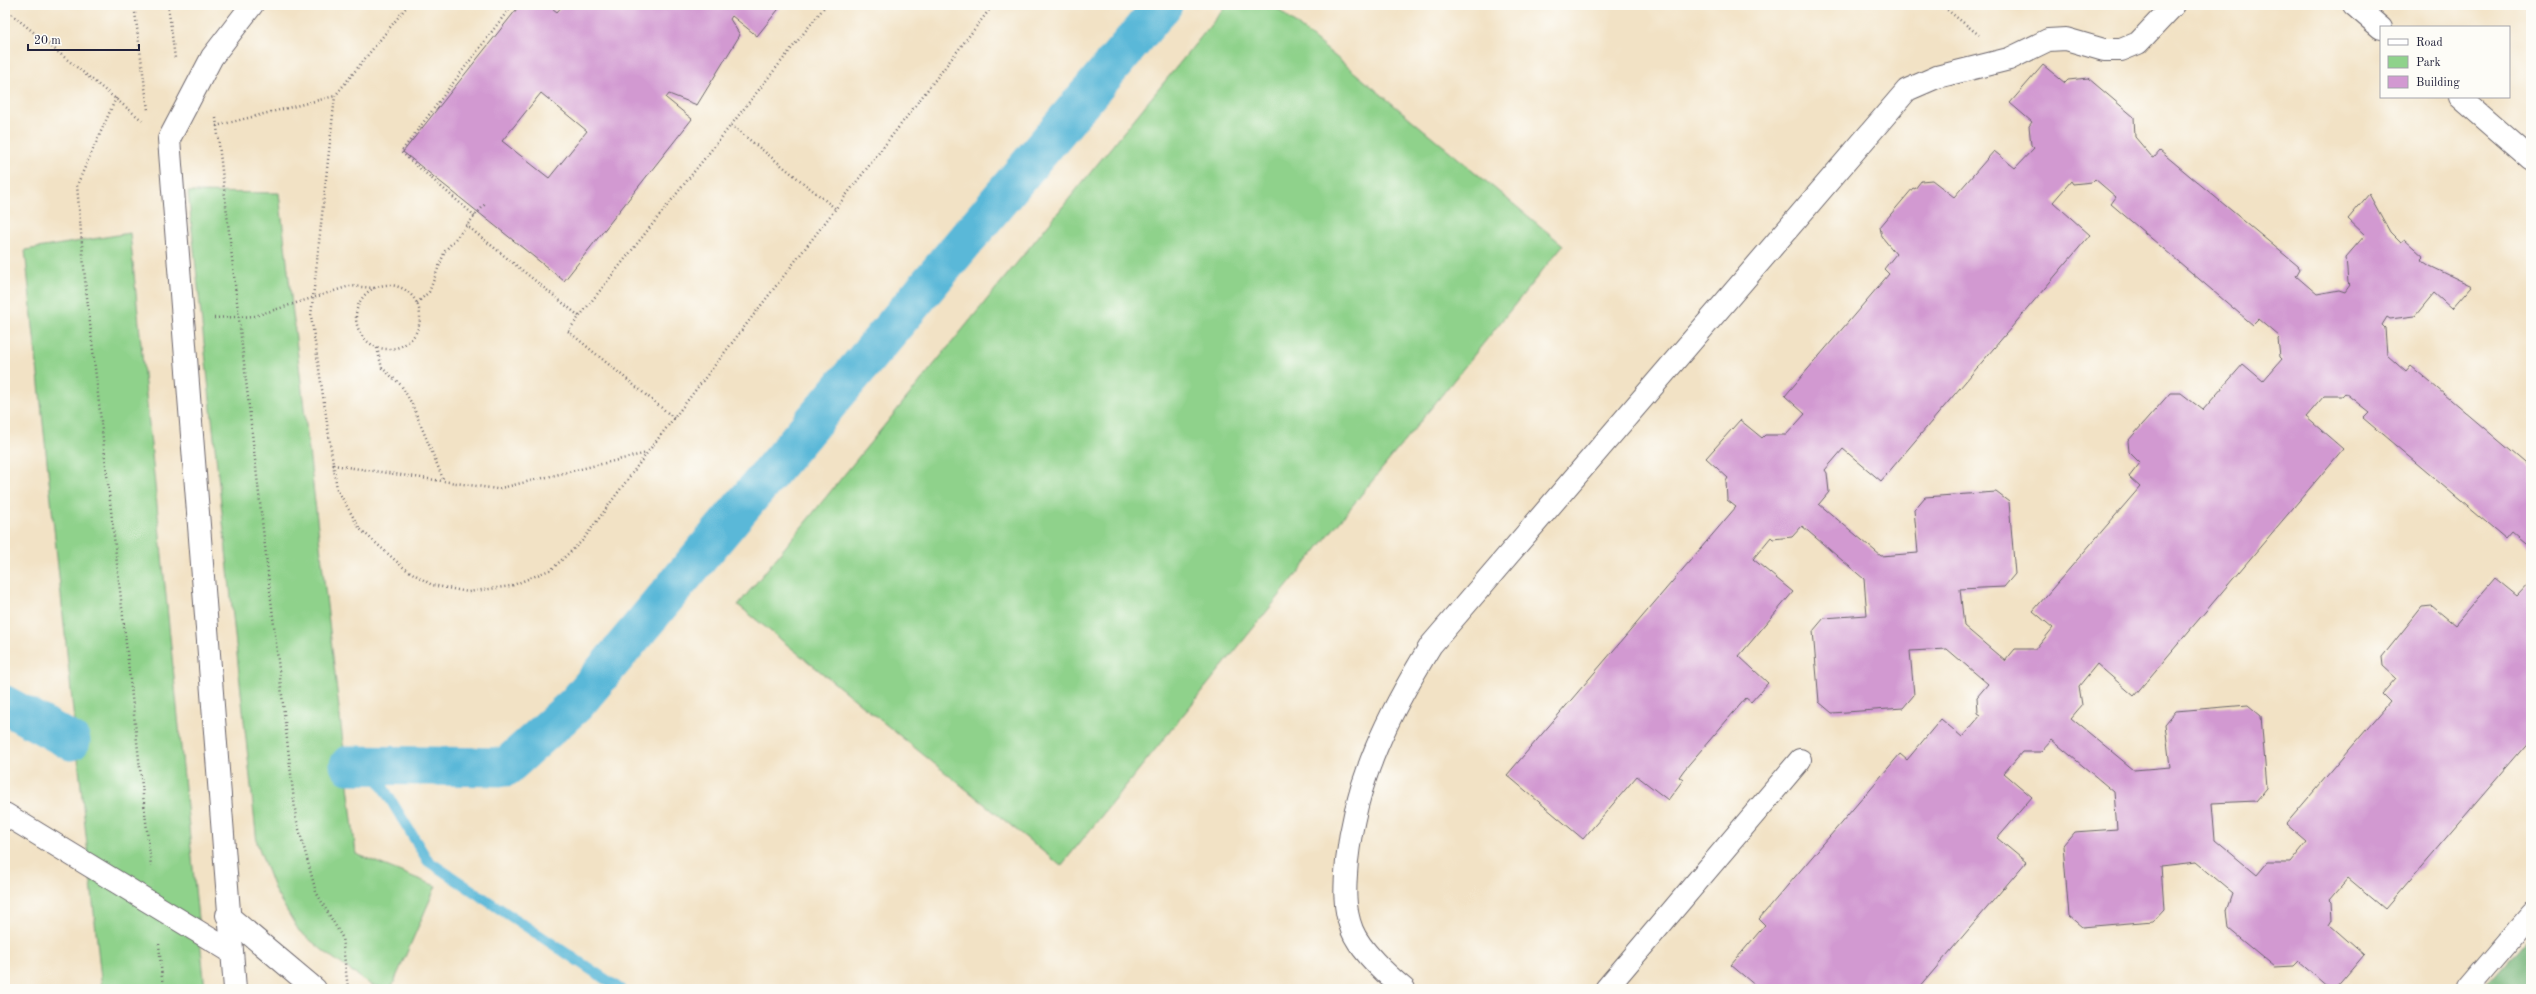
<svg xmlns="http://www.w3.org/2000/svg" width="2536" height="994" font-family="'Old Standard TT',serif">
  <rect width="100%" height="100%" fill="#fdfcf7"/>
  <filter id="ink" filterUnits="userSpaceOnUse"><feTurbulence type="fractalNoise" baseFrequency=".025" numOctaves="2"/><feDisplacementMap in="SourceGraphic" scale="8" xChannelSelector="R" yChannelSelector="G"/><feConvolveMatrix kernelMatrix="1 2 1 2 8 2 1 2 1" color-interpolation-filters="sRGB"/></filter>
  <filter id="wash" filterUnits="userSpaceOnUse"><feTurbulence type="fractalNoise" baseFrequency=".012" numOctaves="4" result="noise"/><feDisplacementMap in="SourceGraphic" scale="16" xChannelSelector="R" yChannelSelector="G"/><feGaussianBlur stdDeviation="0.9" result="paint"/><feColorMatrix in="noise" values="0 0 0 0 0 0 0 0 0 0 0 0 0 0 0 0 0 1.4 0 .05"/><feComposite in="paint" operator="in"/></filter>
  <g filter="url(#wash)">
    <rect width="100%" height="100%" fill="#f2e2c5"/>
    <path fill="#8fd28b" stroke="#587a63" d="M1227 5H1273L1563 245 1061 866 738 605Z
      M188 192 279 193 356 854 436 886 391 989 371 985 326 953 299 931 275 891 257 843Z
      M130 233 205 989H102L25 250Z"/>
    <path fill="#73b477" stroke="#4a6b59" d="M2531 934V989H2483Z"/>
    <g fill="none" stroke-linecap="round" stroke-linejoin="round">
      <path stroke="#5ab8d8" stroke-width="11" d="M370 766 428 861 620 989"/>
      <path stroke="#5ab8d8" stroke-width="39" d="M5 705 71 741
        M349 765 506 767 576 704 1163 5"/>
    </g>
    <g id="blocks">
      <path fill="#d299d1" fill-rule="evenodd" d="M520 5H548L557 12 563 5H782L757 36 732 16 730 19 740 35 697 105 669 94 666 98 692 119 564 281 403 152ZM541 93 587 131 549 178 502 141Z
        M2043 65 2065 83 2068 80 2088 78 2134 117 2135 137 2152 157 2154 158 2160 151 2298 266 2300 269 2296 276 2317 294 2339 290 2345 292 2350 285 2348 283 2346 257 2365 235 2348 219 2369 194 2390 232 2401 243 2405 240 2424 257 2421 260 2430 266 2472 286 2452 309 2434 293 2415 316 2390 319 2387 317 2382 325 2385 328 2387 355 2406 372 2411 366 2531 468V548L2512 532 2506 539 2363 418 2369 412 2345 393 2342 396H2324L2306 417 2343 449 2134 696 2097 664 2079 686 2082 705 2071 718 2134 770 2170 767 2165 724 2176 711 2248 705 2261 716 2267 788 2256 801 2212 803 2215 840 2257 875 2267 863H2290L2307 842 2286 824 2390 702 2382 694 2396 678 2383 666 2382 657 2422 607 2432 606 2455 625 2495 578 2517 596 2531 581V739L2385 909 2348 878 2330 899 2332 901 2333 920 2330 925 2364 955 2335 989H2331L2299 961 2294 966 2275 967 2229 929 2227 910 2233 893 2196 862 2161 866 2164 909 2153 921 2082 927 2069 916 2063 845 2074 832 2117 829 2114 792 2052 740 2041 752H2022L2004 773 2032 797 1997 838 2026 862 1918 989H1755L1757 987 1731 965 1765 925 1759 919 1900 754 1907 760 1941 719 1962 737 1981 715 1978 713 1977 697 1988 684 1947 649 1910 651 1914 695 1903 708 1832 713 1819 702 1813 631 1824 618 1867 615 1864 579 1802 526 1792 537 1773 539 1771 537 1753 559 1793 592 1739 656 1768 683 1751 702 1746 698 1684 770 1679 777 1683 780 1668 800 1637 776 1583 839 1507 775 1736 507 1727 500 1726 481 1728 478 1706 458 1740 420 1762 438 1765 435H1786L1805 414 1785 396 1889 274 1884 269 1896 254 1882 237 1880 227 1913 188 1915 189 1921 181 1932 180 1954 197 1994 151 2015 168 2034 148 2031 145 2029 126 2032 122 2010 103ZM2095 179 2116 197 2111 204 2253 325 2259 319 2280 337 2278 339 2280 357 2282 359 2263 381 2243 364 2203 410 2181 393H2170L2128 441 2129 452 2140 463 2129 477 2140 487 2033 611 2053 628 2036 649H2015L2005 661 1964 626 1960 589 2004 587 2015 574 2009 502 1996 492 1925 497 1914 510 1918 553 1881 556 1819 504 1829 492 1827 473 1825 470 1843 449 1881 481 2090 235 2053 202 2071 181 2073 184 2092 182Z"/>
    </g>
  </g>
  <g filter="url(#ink)">
    <use href="#blocks" fill-opacity="0" stroke="#6b656b" stroke-width="1"/>
    <g fill="none" stroke-linecap="round" stroke-linejoin="round">
      <g stroke="#6b656b" stroke-width="24">
        <path id="minor" d="M2354 5 2381 28
          M2460 97 2531 159
          M5 814 230 951
          M227 915 315 989
          M235 989 169 139 212 57 252 5
          M1404 989C1387 975 1360 950 1352 930 1343 907 1345 885 1347 861 1356 778 1388 715 1431 645L1907 90 1937 77 2009 59 2048 40 2066 39 2104 50H2121L2138 43 2174 5
          M1606 989 1800 760
          M2468 989 2531 915"/>
      </g>
      <path stroke="#6b656b" stroke-width="2.5" stroke-dasharray="1 3" stroke-linecap="butt" d="M134 5 148 110
        M168 5 175 58
        M408 5 335 96 311 316 337 489 360 529 404 568 432 585 468 592 511 586 552 569 583 540 647 453 993 5
        M1941 5 1979 35
        M5 9 143 121
        M116 98 77 185 85 279 151 866
        M216 118 296 818 316 892 342 937 348 989
        M731 125 836 209
        M216 126 335 96
        M475 216 401 152 512 5
        M466 225 579 316
        M356 317a32 32 0 1 1 64 0a32 32 0 1 1-64 0Z
        M417 303 429 292 445 251 486 203
        M214 318 255 316 350 286 374 288
        M377 348 382 368 401 385 412 404 444 481
        M674 418 568 331 826 5
        M333 465 497 489 647 453
        M159 944 163 989"/>
      <use href="#minor" stroke="#fff" stroke-width="22"/>
    </g>
  </g>
  <rect width="2536" height="994" fill="none" stroke="#fdfcf7" stroke-width="20"/>
  <rect x="2380" y="26" width="130" height="72" fill="#fdfcf7" stroke="#a5a5ac"/>
  <rect x="2388" y="39" width="20" height="6" fill="#ffffff" stroke="#a5a5ac"/>
  <text x="2416" y="46" font-size="12" fill="#22223b">Road</text>
  <rect x="2388" y="56" width="20" height="12" fill="#8fd28b" stroke="#a5a5ac"/>
  <text x="2416" y="66" font-size="12" fill="#22223b">Park</text>
  <rect x="2388" y="76" width="20" height="12" fill="#d299d1" stroke="#a5a5ac"/>
  <text x="2416" y="86" font-size="12" fill="#22223b">Building</text>
  <path d="M28 44v6h111v-6" fill="none" stroke="#22223b" stroke-width="2"/>
  <text x="34" y="44" font-size="12" fill="#22223b" stroke="#fdfcf7" stroke-width="3" paint-order="stroke">20 m</text>
</svg>
